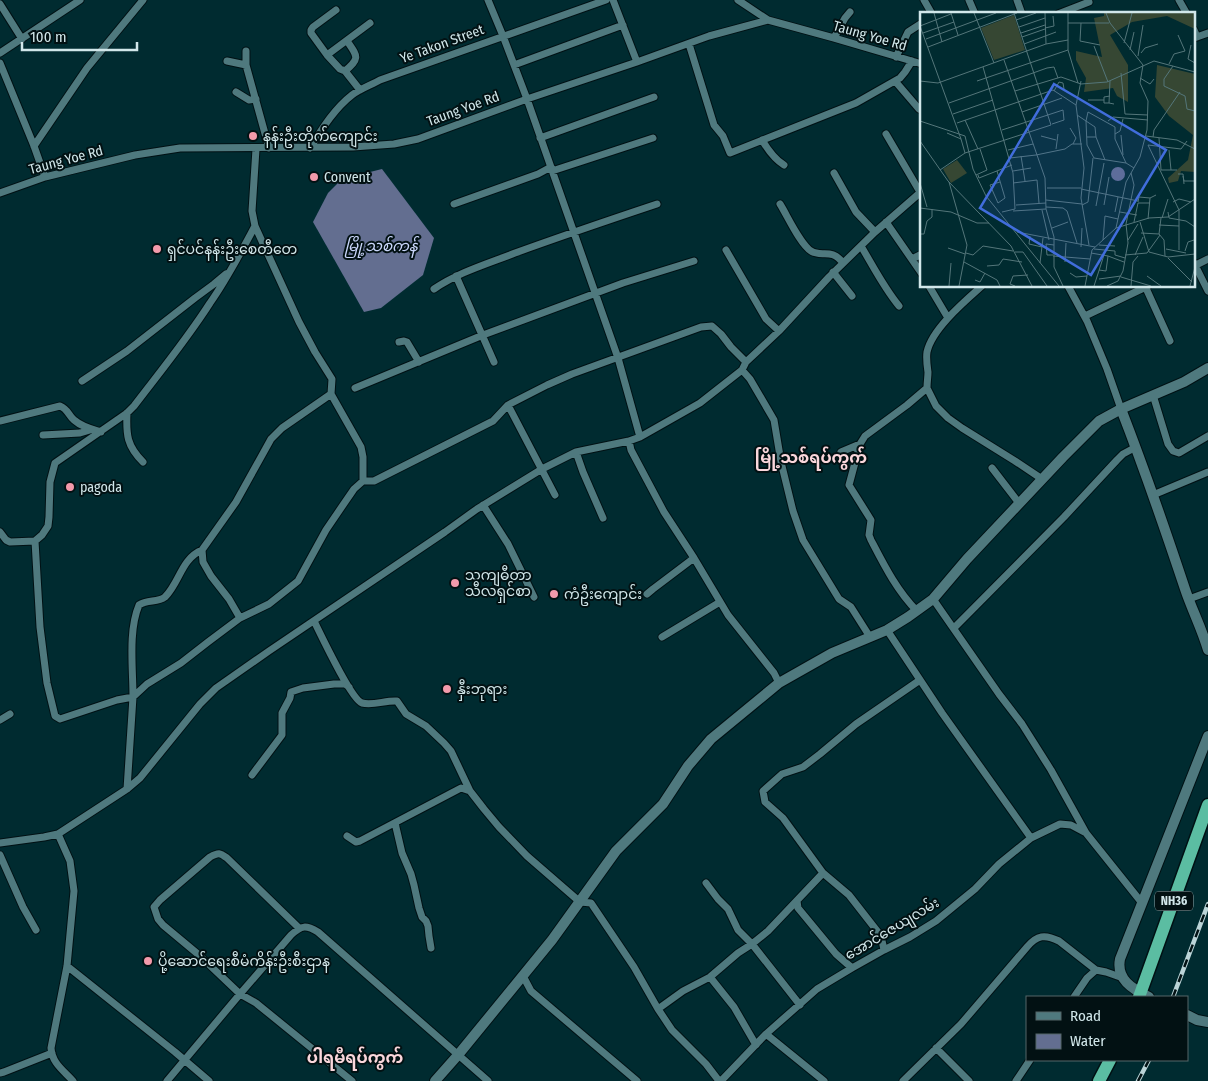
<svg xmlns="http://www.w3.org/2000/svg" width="1208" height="1081" font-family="'Fira Sans Condensed','Noto Sans Myanmar',sans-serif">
  <rect width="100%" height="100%" fill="#002b30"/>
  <path fill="#636e90" d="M382 169 434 238 423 275 381 308 364 312 313 222 328 193 342 179Z"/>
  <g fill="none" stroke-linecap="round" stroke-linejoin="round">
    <g stroke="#001114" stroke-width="9">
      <path id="street" d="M488 0 503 36 527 99 618 358 640 437
        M613 0 637 62
        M738 0 768 20
        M924 0 932 14
        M969 0 975 14
        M1017 0 1022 14
        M1179 0 1187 14
        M0 4 22 39
        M336 10 313 27 311 30V33L327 55 340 69 345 71 360 90
        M1058 14 1089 2
        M1194 30 1197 37
        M834 38 845 18 850 12
        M1194 38 1208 33
        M689 44 714 125 723 136 730 153 856 103 900 78 905 72 912 61
        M246 51V65L269 148
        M0 53 80 0
        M327 55 370 23
        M896 57 908 32 922 23
        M227 61 246 65
        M0 63 34 146 45 177
        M514 65 623 25
        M345 71C360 58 358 57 347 41
        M895 81 919 109
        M236 92 249 100 256 99
        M886 134 920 192
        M540 138 654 97
        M762 140C768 150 774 159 784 165
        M34 146 87 68 143 0
        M310 148C322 129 334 109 352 95 360 89 371 85 380 80L606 0
        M552 171 653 138
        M834 173 856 212 875 232
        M0 193 45 177 135 155 180 148 353 147 394 144 418 139 527 99 637 62 709 36 768 20 834 38 922 64
        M454 204 538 174 551 167
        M780 204C787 215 800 244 811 251 822 258 831 247 843 263
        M886 222 922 274
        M861 246C873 266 884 288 899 306
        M726 250 766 319 779 331
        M912 259 922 254
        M1194 263 1208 291
        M1194 266 1208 259
        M833 272 852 296
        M456 276 494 362
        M929 286 948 318
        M1068 286 1087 321 1107 369 1121 409
        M1145 286 1170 341
        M434 289C459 272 487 264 515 253 562 236 609 220 657 204
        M1085 316 1148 286
        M399 342 404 341 407 342 419 362
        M742 370 750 379 774 420 781 462 793 511 803 540 839 599 851 607 870 637
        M82 381 127 351 195 298 214 284 226 274
        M355 388 483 335 623 283 694 261
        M927 388 936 406 948 418 962 428 1015 461 1042 479
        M1153 395 1168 444 1173 451 1179 453 1208 436
        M508 405 555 495
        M127 413C126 435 127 446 143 462
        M0 421 60 406C68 409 68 415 74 420 82 427 91 429 101 432
        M43 435 80 433 90 430
        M629 441 631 450 664 512 694 558 728 615 774 673 779 683
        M576 452 583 472 603 518
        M841 452 860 444
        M992 468 1019 503
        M363 481H374L493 421 508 405 547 385 572 374 701 327 712 326 721 334 731 347 746 362
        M1153 495 1208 472
        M483 505 508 544 534 597
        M0 532 6 540 10 542 35 541
        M202 550C181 559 180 582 165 597 157 603 148 599 139 605 128 631 133 668 133 697L117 700 60 719 55 716 47 683 40 627 35 541 42 535 48 526 49 517 50 482 55 463 127 413 134 406C160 372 187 339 210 303 227 279 241 252 255 226
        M647 594 653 589 694 558
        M933 599 999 694 1022 724 1051 770 1086 833
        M1189 599 1208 592
        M917 611C897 591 884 565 871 540L869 535 871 520 849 485 860 444 865 436 907 405 927 388C927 382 928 377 928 372 927 365 926 359 927 352 932 329 964 302 982 286
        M240 618 229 599 211 576 203 562 202 550 236 502 271 439 282 428 331 394
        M314 621C321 635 351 699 362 703 373 706 386 700 397 701L406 714 426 726 444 743 451 751 470 791 484 809 499 827 527 856 580 902 591 903 634 967 658 1009 672 1030 706 1064 719 1081
        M954 628 1064 517 1117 460 1123 454 1136 447
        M887 630 942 713 1031 838
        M662 637 720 602
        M0 720 10 714
        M252 775 282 735V713L290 698 291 692 303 688 334 684H345L349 687
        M127 789 133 697 147 684 181 663 208 642 240 618 269 604 298 581 326 530 343 505 354 489 363 481V457L361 447 331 394 332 379 315 352 299 322 255 226 252 211 256 149
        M395 823 402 853 411 874 414 885 419 908 422 917 426 921 428 926 429 936 431 948
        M347 836 356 842 360 841 461 788 470 791
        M0 843 44 837 58 834
        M0 855 23 907 36 930
        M706 883 718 899 728 909 738 930 752 944 800 1005
        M797 901 798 908 836 954 852 968
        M299 928 227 858C220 853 219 852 210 857L160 900 154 907 158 919 163 925 199 955 240 994 256 1003 352 1081
        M884 950 881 936 849 895 823 873 783 818 765 802 763 791 782 774 803 767 820 754 856 724 920 680
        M67 966 175 1052 209 1081
        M523 976 531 991 637 1081
        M710 977 734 1007 756 1045
        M1074 997 1087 978 1096 970 1106 972 1123 978
        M658 1009 683 991 710 977 738 953 752 944 768 931 823 873
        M766 1034 824 1081
        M936 1048 969 1081
        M0 1073 4 1072 52 1053
        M73 1081C63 1070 52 1063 51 1048L67 966 74 891 70 861 58 834 127 789 140 778 200 704 216 688 269 651 445 532 477 509 542 469 576 452 629 441 640 437 700 403 742 370 746 362 779 331 829 277 875 232 922 191
        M167 1081 240 994 291 935C302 925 306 925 318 932L488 1081
        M721 1081 766 1034 817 989 852 968 884 950 910 937 936 921 975 889 999 864 1031 838 1060 824 1071 825 1086 833 1142 903
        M903 1081 961 1024 1027 947C1037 935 1045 934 1059 941L1096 970
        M1016 1081 1030 1060"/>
    </g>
    <g stroke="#001114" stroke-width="12">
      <path id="secondary" d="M1121 409C1144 468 1165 529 1185 589 1192 610 1202 629 1208 650
        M1149 997C1132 989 1116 979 1120 959L1208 736
        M1187 1015 1197 1020 1208 1022
        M435 1081 458 1055 552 940 616 851 663 804 688 766 711 739 779 683 832 653 887 630 908 617 933 599 967 559 1063 457 1099 421 1121 409 1184 382 1208 368"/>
    </g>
    <g stroke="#001114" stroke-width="15">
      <path id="highway" d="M1139 997 1208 805
        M1099 1081 1110 1060"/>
    </g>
    <use href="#street" stroke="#4f797e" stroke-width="7"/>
    <use href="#secondary" stroke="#4f797e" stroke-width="10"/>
    <use href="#highway" stroke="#5bbda2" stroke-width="12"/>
    <g stroke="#bbd4d7" stroke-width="4.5">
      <path id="rail" d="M1173 997 1208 904
        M1138 1081 1149 1060"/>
    </g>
    <use href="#rail" stroke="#021113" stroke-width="2.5" stroke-dasharray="8" stroke-linecap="butt"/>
  </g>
  <g fill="#f39aab" stroke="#021113" stroke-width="2">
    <circle cx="253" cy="136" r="5"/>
    <circle cx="314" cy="177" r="5"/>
    <circle cx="157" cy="249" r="5"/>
    <circle cx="70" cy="487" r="5"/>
    <circle cx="455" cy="583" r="5"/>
    <circle cx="554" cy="594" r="5"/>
    <circle cx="447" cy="689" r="5"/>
    <circle cx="148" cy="961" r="5"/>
  </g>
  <g text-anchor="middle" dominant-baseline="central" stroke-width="4" stroke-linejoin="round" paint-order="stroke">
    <rect fill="#021113" stroke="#93a7aa" stroke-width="1" x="1155" y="891.5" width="38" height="19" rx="4"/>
    <g font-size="12" font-weight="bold" fill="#d1e7ea">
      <text x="1174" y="901">NH36</text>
    </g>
    <g font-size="14" fill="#d1e7ea" stroke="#021113">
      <text transform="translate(870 36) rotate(16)">Taung Yoe Rd</text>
      <text transform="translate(442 44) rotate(-20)">Ye Takon Street</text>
      <text transform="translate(463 109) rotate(-20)">Taung Yoe Rd</text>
      <text transform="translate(66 160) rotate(-15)">Taung Yoe Rd</text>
      <text transform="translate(892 929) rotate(-31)">အောင်ဇေယျလမ်း</text>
    </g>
    <g font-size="14" fill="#d1e7ea" stroke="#021113" text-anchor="start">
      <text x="263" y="136">နန်းဦးတိုက်ကျောင်း</text>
      <text x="324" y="177">Convent</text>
      <text x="167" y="249">ရှင်ပင်နန်းဦးစေတီတေ</text>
      <text x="80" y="487">pagoda</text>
      <text x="465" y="575">သကျဓီတာ<tspan x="465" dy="16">သီလရှင်စာ</tspan></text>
      <text x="564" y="594">ကံဦးကျောင်း</text>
      <text x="457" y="689">နှီးဘုရား</text>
      <text x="158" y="961">ပို့ဆောင်ရေးစီမံကိန်းဦးစီးဌာန</text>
    </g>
    <g font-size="15" font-style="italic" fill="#cad6fa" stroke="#021113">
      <text x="381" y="246">မြို့သစ်ကန်</text>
    </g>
    <g font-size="16" font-weight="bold" fill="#fad7dc" stroke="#021113">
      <text x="811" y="457">မြို့သစ်ရပ်ကွက်</text>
      <text x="355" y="1057">ပါရမီရပ်ကွက်</text>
    </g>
  </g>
  <g transform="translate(920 12)">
    <rect width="275" height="275" fill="#002b30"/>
    <path d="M184 1H275V17L247 4 212 10 190 23 208 53V90L197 84 193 76 164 80 166 66 156 48V39L182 45 174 6 184 4ZM94 3 105 38 74 48 61 16ZM237 53 275 62V160L261 159 258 169 249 171 248 166 268 148 273 123 249 104 235 85ZM37 148 47 161 31 171 23 157Z" fill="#364733"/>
    <path d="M191 162a7 7 0 1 1 14 0a7 7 0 1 1-14 0Z" fill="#636e90"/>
    <path fill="none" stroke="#54767a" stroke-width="1" d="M14 1 22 30M31 1 38 23M54 1 74 51M125 1 126 32M148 1V38L158 71M96 8 116 1M148 11H189M161 11 160 29 180 33M0 14 41 127M0 14 31 2M99 15 125 6M125 16 134 14 133 4M3 21 34 10M101 21 125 13M102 25 125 17M6 27 76 1M204 31 212 1M104 32 136 20M271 33 268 47 275 51M174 34 188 70M8 35 97 1M210 38 214 20M221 41 225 36 238 32M218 44 223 13M84 48 125 166 126 197 134 225V255L143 274M249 52 254 42 265 39 258 23M253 54 244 67V74L265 84 267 97 275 99M63 55 93 161 95 197 82 200M201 61 205 102M220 66 230 72 234 67M0 69 18 71 126 32 148 28M57 69 148 38M190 69 189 91 194 92M95 79 141 65 161 72 187 70 234 49 275 60M134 79 139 70 143 71 144 77M168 88H184M29 91 127 56 134 55 138 66M189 91H184V85L190 84M156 93 161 69M102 100 142 86M33 102 73 88M205 102 228 103M157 103 166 109 167 133 174 146 206 151 214 156M45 108 58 137M0 109 45 124 53 157 66 184 139 274M188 109 193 105 228 108M37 111 133 78 156 93 164 156 161 186 169 233M150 116 156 126 153 132M82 118 143 98 144 108 132 112M27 121 41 127 45 141M195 122 200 119 203 107M201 123 203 143M121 124 136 128M226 124 257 128 275 137M167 125H176L185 148M176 125 175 115 166 109 168 100 195 115V127L206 151M233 125 234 118 260 80M239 126 241 158H257M0 129 28 169 91 234 112 274M228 133 259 198V238M228 133 261 137 267 129M136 137 138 122M88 138 113 132M249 138 251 158M101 144 105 169M90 146 116 143 145 137 152 132H162M20 158 45 141 131 113 94 1M77 159 85 186 78 191M93 159 111 156M258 162H263L264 172M56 163 67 158 60 137M58 163 59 166 92 153M263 164 264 169H275M29 170 47 233 39 274M0 171 7 195M93 171 117 168 119 191M127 176H161M161 177 218 189M126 188 162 192M218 190 219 185 230 186M253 190 259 187 271 190M78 191 70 173 80 170M96 193 126 191M162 193 168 190 173 146M184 193 189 165M176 194 184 151M126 195 143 196 147 199 157 231M0 196 31 200 57 211H69M122 198 129 228M93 199 126 197M195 200 198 185M200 200 217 203M248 200 249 206 266 209 275 215M241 206 239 222 244 228 245 244M242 206 248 187M228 207 230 186 236 183M214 210 218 191H230M220 210 229 240 248 245 275 242M239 213 259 214M132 216 148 210M196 216 229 206 248 205 275 187M97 220 175 235M221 221 239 222M0 222H4L7 209 12 205V197M110 224 109 232 122 235M183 228 185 204 198 207M208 228 218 212M179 233 195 234M161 235 162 216M28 236 45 242M174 237 195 239V243L205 246M246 237 266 241M265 239 268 230 274 228M95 240H103L127 274M46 241 53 243 63 234 93 239M171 241 188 244 186 259 179 258M133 243H127L126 232 134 233M205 243 227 241 240 223M215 243 223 225M133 244 170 247M188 244 204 250M248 246 272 270M44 250 77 268 80 274M145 250 146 231M120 251 123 226M67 254 79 253 83 247 102 250M150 261 156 265 167 264M227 264 241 274M201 265 231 274M179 267 201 264M55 268 60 270 65 261M29 274 31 251M95 274 90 272 93 264 108 263M165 274 172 238 196 216 206 170 220 145 227 118 228 89 220 71 223 53 190 11 186 1M174 274 184 243M187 274 198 269 203 259 208 231 206 212 214 173 211 161M211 274 213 250 218 244M270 274 275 255"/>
    <path fill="#416ddc" fill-opacity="0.15" stroke="#416ddc" stroke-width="2.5" d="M134 72 246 138 171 263 60 196Z"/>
    <rect width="275" height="275" fill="none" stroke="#d1e7ea" stroke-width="2.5"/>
  </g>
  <rect x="1026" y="996" width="162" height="65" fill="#021113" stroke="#556769"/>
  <rect x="1036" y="1012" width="25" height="8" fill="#4f797e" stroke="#556769"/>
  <text x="1070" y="1021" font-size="15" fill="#d1e7ea">Road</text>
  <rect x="1036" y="1034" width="25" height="15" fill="#636e90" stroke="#556769"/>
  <text x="1070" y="1046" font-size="15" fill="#d1e7ea">Water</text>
  <path d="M22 42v8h115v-8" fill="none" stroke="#d1e7ea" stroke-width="2.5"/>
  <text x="30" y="42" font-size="15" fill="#d1e7ea" stroke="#021113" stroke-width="4" paint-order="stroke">100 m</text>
</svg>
